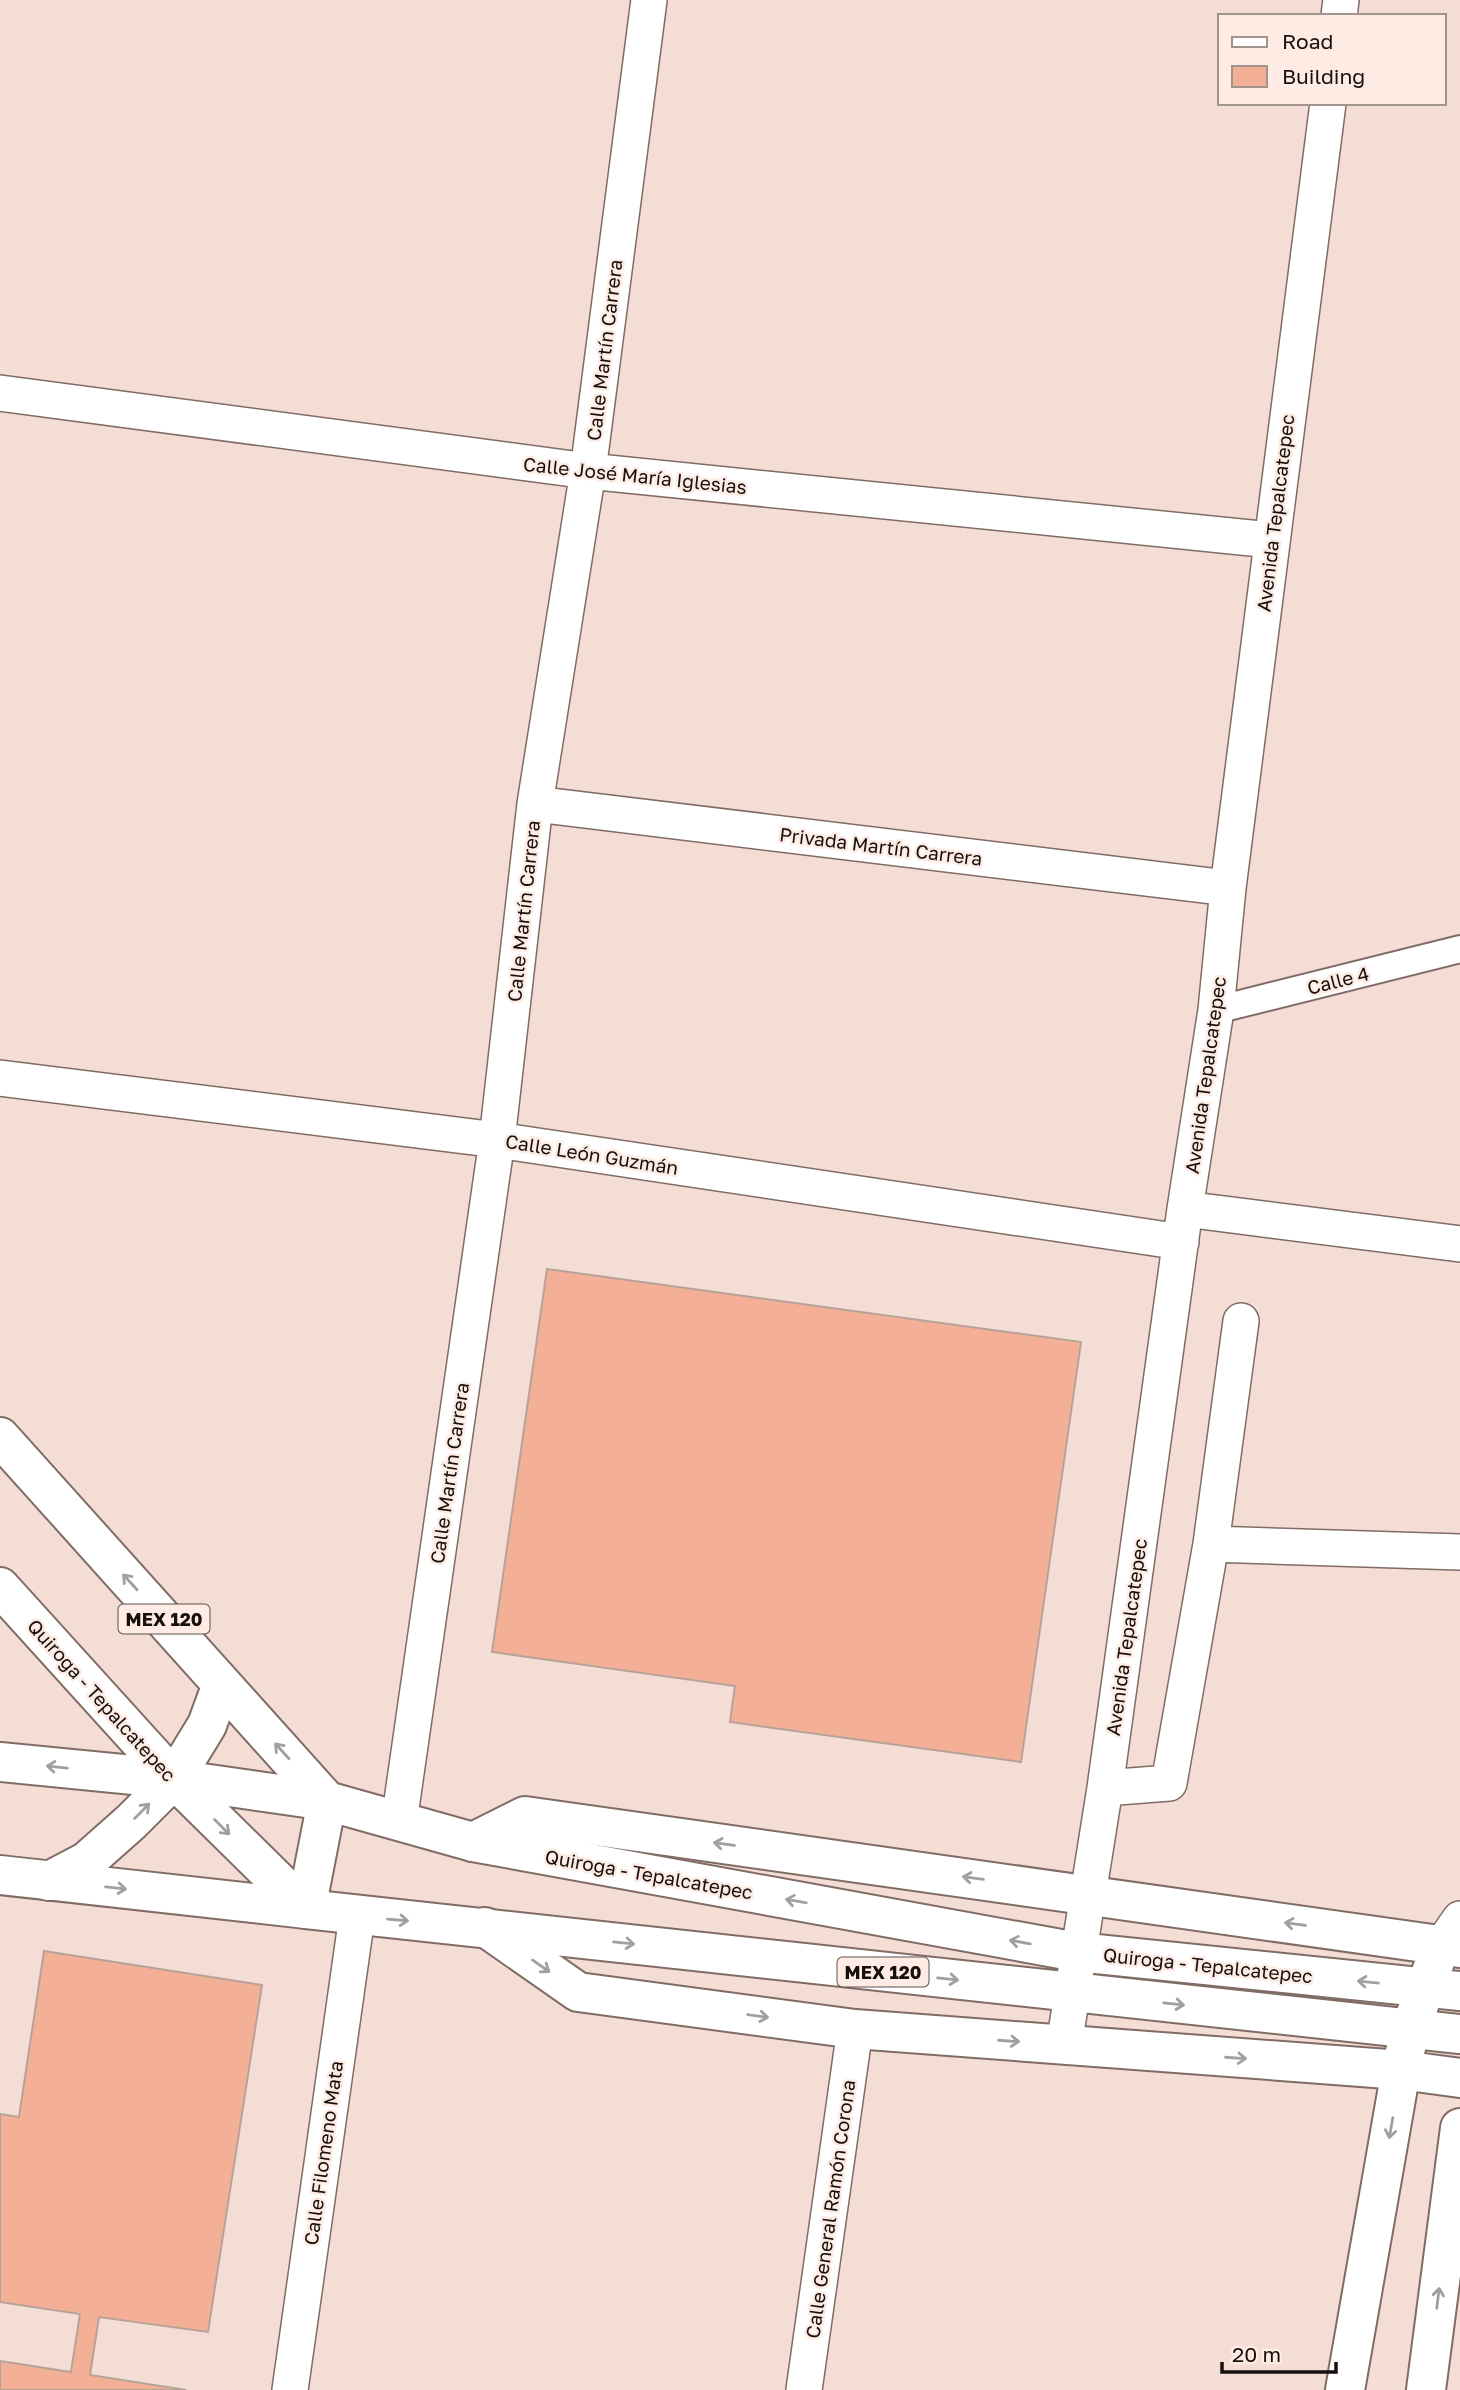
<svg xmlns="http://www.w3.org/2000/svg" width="1460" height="2390" font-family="'Golos Text',sans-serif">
  <rect width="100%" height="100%" fill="#f3ddd4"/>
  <path fill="#f4b097" stroke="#b7a29a" stroke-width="2" d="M547 1269 1081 1342 1021 1762 730 1722 735 1686 492 1652Z
    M44 1951 262 1985 208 2332 99 2317 90 2375 186 2390H0V2361L71 2372 80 2314 0 2302V2114L19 2117Z"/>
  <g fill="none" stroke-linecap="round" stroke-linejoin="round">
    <g stroke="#806c65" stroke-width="30">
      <path id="pedestrian" d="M1216 1010 1460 949"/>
    </g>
    <g stroke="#806c65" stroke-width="38">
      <path id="minor" d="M1339 16 1341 0
        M0 393 588 471 1271 540
        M535 804 1228 888
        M0 1078 497 1140 1181 1242
        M1185 1209 1460 1244
        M1211 1544 1460 1552
        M1105 1788 1169 1783 1211 1544 1241 1321
        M399 1822 497 1140 535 804 588 471 649 0
        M1442 1945 1460 1919
        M1064 2045 1105 1788 1185 1209 1216 1010 1228 888 1328 103
        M290 2390 357 1916
        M804 2390 855 2029"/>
    </g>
    <g stroke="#806c65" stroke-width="42">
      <path id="tertiary" d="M473 1842 525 1816 1460 1948
        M485 1927 578 1992 855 2029 1401 2070 1460 2078
        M1345 2390 1401 2070 1410 2030 1437 1956
        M1426 2390 1460 2128"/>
    </g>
    <g stroke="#806c65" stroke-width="42">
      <path id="secondary" d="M0 1762 174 1779 327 1801
        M0 1875 306 1909"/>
    </g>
    <g stroke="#806c65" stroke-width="42">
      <path id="primary" d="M0 1437 327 1801 473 1842 1077 1952 1460 1991
        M0 1587 174 1779 306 1909 1460 2034
        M49 1881 87 1861 131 1822 174 1779 207 1725 222 1684
        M306 1909 327 1801"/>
    </g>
    <use href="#pedestrian" stroke="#fff" stroke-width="26"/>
    <use href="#minor" stroke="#fff" stroke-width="35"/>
    <use href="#tertiary" stroke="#fff" stroke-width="38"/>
    <use href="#secondary" stroke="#fff" stroke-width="38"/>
    <use href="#primary" stroke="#fff" stroke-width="38"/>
  </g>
  <defs><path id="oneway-shaft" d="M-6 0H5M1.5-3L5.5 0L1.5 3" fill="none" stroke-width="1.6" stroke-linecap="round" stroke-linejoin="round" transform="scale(1.75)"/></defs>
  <g stroke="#a29f9e">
    <use href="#oneway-shaft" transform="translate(130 1582) rotate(-132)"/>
    <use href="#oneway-shaft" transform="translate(282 1751) rotate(-132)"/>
    <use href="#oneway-shaft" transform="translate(57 1767) rotate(-174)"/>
    <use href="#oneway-shaft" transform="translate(142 1811) rotate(-45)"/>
    <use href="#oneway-shaft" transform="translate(222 1827) rotate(45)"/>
    <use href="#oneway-shaft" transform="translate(724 1844) rotate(-172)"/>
    <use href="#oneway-shaft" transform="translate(973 1878) rotate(-172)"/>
    <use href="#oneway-shaft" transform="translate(116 1888) rotate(6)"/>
    <use href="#oneway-shaft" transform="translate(796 1901) rotate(-170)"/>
    <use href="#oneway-shaft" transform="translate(398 1920) rotate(5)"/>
    <use href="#oneway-shaft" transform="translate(1295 1924) rotate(-172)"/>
    <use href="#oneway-shaft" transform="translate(1020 1942) rotate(-170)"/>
    <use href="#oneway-shaft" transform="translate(624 1943) rotate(6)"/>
    <use href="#oneway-shaft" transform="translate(541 1966) rotate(35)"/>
    <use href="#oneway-shaft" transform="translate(948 1979) rotate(6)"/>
    <use href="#oneway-shaft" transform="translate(1368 1982) rotate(-174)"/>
    <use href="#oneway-shaft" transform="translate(1174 2004) rotate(6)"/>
    <use href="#oneway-shaft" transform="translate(758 2016) rotate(8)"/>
    <use href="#oneway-shaft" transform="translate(1009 2041) rotate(4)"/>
    <use href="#oneway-shaft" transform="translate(1236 2058) rotate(4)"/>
    <use href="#oneway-shaft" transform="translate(1391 2128) rotate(100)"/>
    <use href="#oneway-shaft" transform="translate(1438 2298) rotate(-83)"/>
  </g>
  <g text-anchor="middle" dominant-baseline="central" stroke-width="5" stroke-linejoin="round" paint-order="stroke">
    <g fill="#fdebe4" stroke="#5b514d" stroke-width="2">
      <rect x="118.5" y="1604.5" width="91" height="29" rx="5"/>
      <rect x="837.5" y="1957.5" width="91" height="29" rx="5"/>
    </g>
    <g font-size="18" font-weight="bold" fill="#160f0c">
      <text x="164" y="1619">MEX 120</text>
      <text x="883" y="1972">MEX 120</text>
    </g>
    <g font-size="19" fill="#160f0c" stroke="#fdebe4">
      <text transform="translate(604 350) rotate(-83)">Calle Martín Carrera</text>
      <text transform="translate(635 475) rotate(6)">Calle José María Iglesias</text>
      <text transform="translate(1275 513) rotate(-83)">Avenida Tepalcatepec</text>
      <text transform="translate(881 846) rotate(7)">Privada Martín Carrera</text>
      <text transform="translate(523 911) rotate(-84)">Calle Martín Carrera</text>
      <text transform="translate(1338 980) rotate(-14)">Calle 4</text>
      <text transform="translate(1205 1075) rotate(-82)">Avenida Tepalcatepec</text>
      <text transform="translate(592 1154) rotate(9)">Calle León Guzmán</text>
      <text transform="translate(449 1473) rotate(-82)">Calle Martín Carrera</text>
      <text transform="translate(1126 1637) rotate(-82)">Avenida Tepalcatepec</text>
      <text transform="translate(102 1700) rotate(48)">Quiroga - Tepalcatepec</text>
      <text transform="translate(649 1874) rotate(10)">Quiroga - Tepalcatepec</text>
      <text transform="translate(1208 1965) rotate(6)">Quiroga - Tepalcatepec</text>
      <text transform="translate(323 2153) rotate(-82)">Calle Filomeno Mata</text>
      <text transform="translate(830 2209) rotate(-82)">Calle General Ramón Corona</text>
    </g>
  </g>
  <rect x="1218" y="14" width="228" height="91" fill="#fdebe4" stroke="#a1938e" stroke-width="2"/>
  <rect x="1232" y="37" width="35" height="10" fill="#ffffff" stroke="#a1938e" stroke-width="2"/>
  <text x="1282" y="49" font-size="21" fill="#160f0c">Road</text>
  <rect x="1232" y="66" width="35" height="21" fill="#f4b097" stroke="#a1938e" stroke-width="2"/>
  <text x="1282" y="84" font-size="21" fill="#160f0c">Building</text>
  <path d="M1222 2362v10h114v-10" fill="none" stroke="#160f0c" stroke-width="3.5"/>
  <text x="1232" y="2362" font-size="21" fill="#160f0c" stroke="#fdebe4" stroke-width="5" paint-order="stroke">20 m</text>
</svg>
